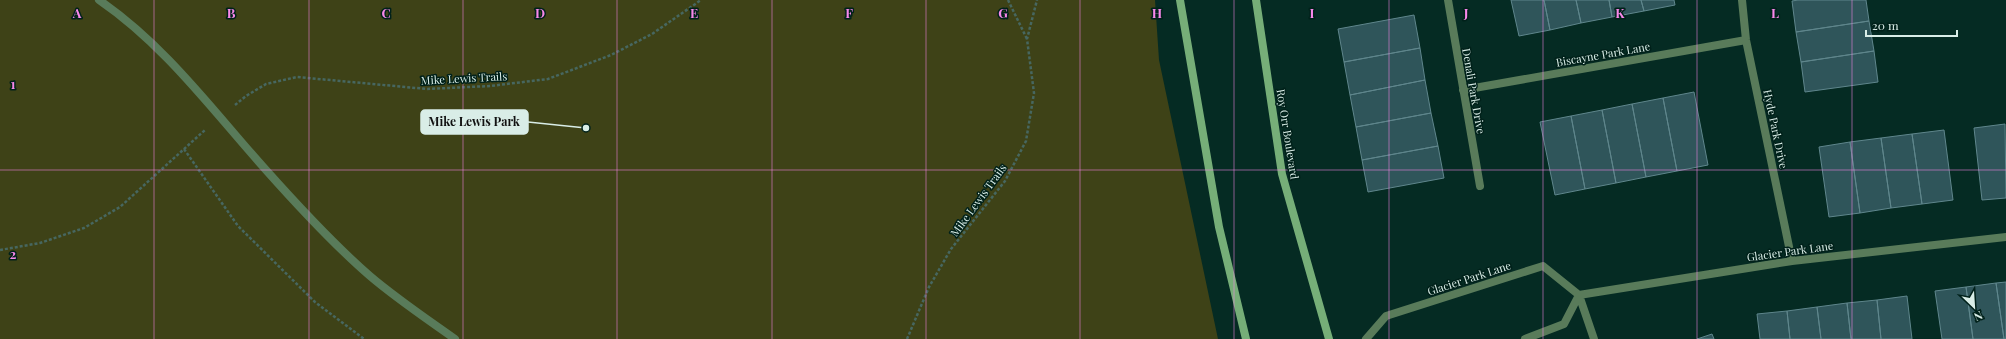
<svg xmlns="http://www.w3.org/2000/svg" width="2006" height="339" font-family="'Playfair Display',serif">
  <rect width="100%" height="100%" fill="#052b23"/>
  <path fill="#3e4217" d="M0 0H1155L1159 60 1218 339H0Z"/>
  <path fill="#2f555a" stroke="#5f868c" d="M1511 0H1544L1550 30 1519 36Z
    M1544 0H1576L1581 23 1550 30Z
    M1576 0H1609L1612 17 1581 23Z
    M1609 0H1641L1644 11 1612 17Z
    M1641 0H1674L1675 5 1644 11Z
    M1798 0H1866L1869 21 1796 32 1792 1Z
    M1414 15 1420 48 1344 62 1338 29Z
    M1869 21 1874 51 1801 62 1796 32Z
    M1420 48 1425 80 1350 95 1344 62Z
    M1874 51 1878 82 1805 92 1801 62Z
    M1425 80 1431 113 1356 127 1350 95Z
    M1694 92 1708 165 1677 171 1663 98Z
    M1663 98 1677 171 1646 177 1632 104Z
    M1632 104 1646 177 1616 183 1602 110Z
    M1602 110 1616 183 1585 189 1571 116Z
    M1431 113 1438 146 1362 160 1356 127Z
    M1571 116 1585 189 1555 195 1540 122Z
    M2005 124 2006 198 1982 200 1974 128Z
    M1944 130 1953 200 1922 204 1912 134Z
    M1912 134 1922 204 1891 208 1881 138Z
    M1881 138 1891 208 1860 213 1850 142Z
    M1850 142 1860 213 1829 217 1819 147Z
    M1438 146 1444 178 1368 192 1362 160Z
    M2006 282V339H2004L1996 283Z
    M1996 283 2004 339H1973L1966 287Z
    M1966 287 1973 339H1942L1935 291Z
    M1907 296 1912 339H1881L1877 300Z
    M1877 300 1881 339H1851L1847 303Z
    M1847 303 1851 339H1821L1817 307Z
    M1817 307 1821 339H1790L1787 311Z
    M1787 311 1790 339H1760L1757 314Z
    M1712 334 1714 339H1697Z"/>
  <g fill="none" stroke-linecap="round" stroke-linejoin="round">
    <path stroke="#476760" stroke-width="2.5" stroke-dasharray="3 2" stroke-linecap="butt" d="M1008 0 1027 39
      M235 105 246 96 266 84 297 77 427 89 490 86 548 79 611 55 652 34 701 0
      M184 149 238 226 315 302 364 339
      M0 250 40 243 84 228 120 207 205 130
      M907 339 929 287 951 249 1005 181 1026 141 1034 93 1027 39 1037 0"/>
    <path stroke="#597b5a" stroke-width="8" d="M99 0C166 46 213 111 266 170 299 207 333 244 370 276 397 299 427 319 455 339"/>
    <path stroke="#597b5a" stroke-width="8" d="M1448 0 1480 186
      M1742 0 1746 40 1792 261
      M1463 90 1746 40
      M1579 295 1594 339
      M1366 339 1386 316 1543 266 1579 295 1792 261 2006 237
      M1525 339 1564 324 1579 295"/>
    <path stroke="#76ae78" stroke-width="8" d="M1180 0 1219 227 1246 339
      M1256 0 1282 174 1329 339"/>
  </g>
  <path fill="none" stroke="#f888ea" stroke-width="1" stroke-opacity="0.55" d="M154 0V339M309 0V339M463 0V339M617 0V339M772 0V339M926 0V339M1080 0V339M1234 0V339M1389 0V339M1543 0V339M1697 0V339M1852 0V339M0 170H2006"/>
  <g text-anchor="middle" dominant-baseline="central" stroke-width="3" stroke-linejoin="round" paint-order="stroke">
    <g font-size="11" fill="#d9ede7" stroke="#00211a">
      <text transform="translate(1603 54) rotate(-10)">Biscayne Park Lane</text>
      <text transform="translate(464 78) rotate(-3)">Mike Lewis Trails</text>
      <text transform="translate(1474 91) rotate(80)">Denali Park Drive</text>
      <text transform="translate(1776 129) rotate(78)">Hyde Park Drive</text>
      <text transform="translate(1288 134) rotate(81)">Roy Orr Boulevard</text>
      <text transform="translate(978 200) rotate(-54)">Mike Lewis Trails</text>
      <text transform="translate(1790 251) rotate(-8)">Glacier Park Lane</text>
      <text transform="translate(1469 278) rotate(-18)">Glacier Park Lane</text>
    </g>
  </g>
  <g font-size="13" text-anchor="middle" font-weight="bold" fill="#f888ea" stroke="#00211a" stroke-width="3" stroke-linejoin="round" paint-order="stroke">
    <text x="77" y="18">A</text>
    <text x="231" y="18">B</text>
    <text x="386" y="18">C</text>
    <text x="540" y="18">D</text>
    <text x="694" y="18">E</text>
    <text x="849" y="18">F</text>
    <text x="1003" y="18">G</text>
    <text x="1157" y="18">H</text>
    <text x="1312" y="18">I</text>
    <text x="1466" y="18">J</text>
    <text x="1620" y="18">K</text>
    <text x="1775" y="18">L</text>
    <text x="13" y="89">1</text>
    <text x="13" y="259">2</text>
  </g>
  <path fill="none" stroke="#d9ede7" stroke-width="1.5" d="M586 128L528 122"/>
  <circle fill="#d9ede7" stroke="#00211a" stroke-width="1.5" cx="586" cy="128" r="4"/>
  <rect fill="#d9ede7" stroke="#d9ede7" stroke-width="1.5" x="421" y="110" width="107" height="24" rx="4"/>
  <g font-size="12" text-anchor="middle" font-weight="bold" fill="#111">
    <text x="474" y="126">Mike Lewis Park</text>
  </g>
  <g transform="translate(1974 307) rotate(155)" stroke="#00211a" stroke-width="3" paint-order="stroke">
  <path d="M0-3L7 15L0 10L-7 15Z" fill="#d9ede7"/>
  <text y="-6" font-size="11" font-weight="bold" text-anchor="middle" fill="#d9ede7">N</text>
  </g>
  <path d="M1866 30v6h91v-6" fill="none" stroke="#d9ede7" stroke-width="2"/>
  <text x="1872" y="30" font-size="12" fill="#d9ede7" stroke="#00211a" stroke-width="3" paint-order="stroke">20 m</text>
</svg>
